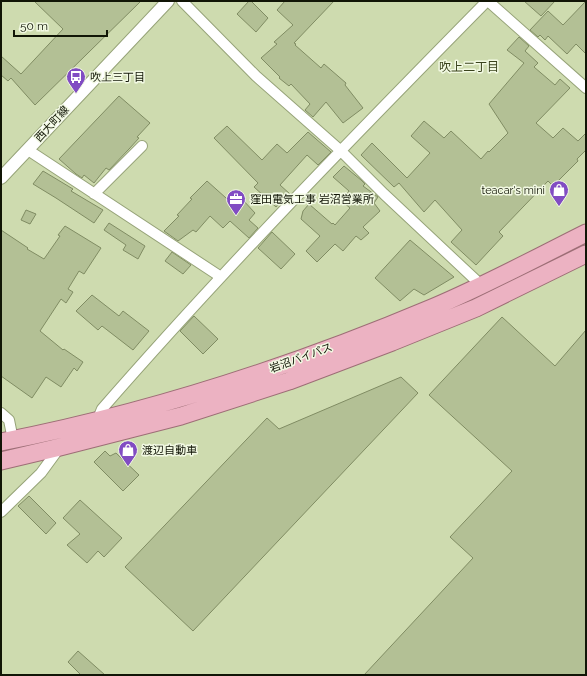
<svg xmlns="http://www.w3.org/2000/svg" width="587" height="676" font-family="Raleway,'Noto Sans JP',sans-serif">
  <rect width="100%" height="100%" fill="#cedbaf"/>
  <path fill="#b3c095" stroke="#808c63" d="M34 1H141L35 105 11 78 8 81 1 75V56L21 74 63 29Z
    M249 1H251L268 18 256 32 237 14Z
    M285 1H334L294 43 296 44 295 45 321 68 324 64 346 83 345 85 363 108 343 123 326 102 313 117 305 110 310 104 291 84 289 86 279 78 280 77 261 58 277 44 274 42 293 25 277 10Z
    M524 1H555L541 16Z
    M586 1V54L576 44 567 54 548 36 545 40 540 35 538 37 530 30 548 11 563 25Z
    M519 37 529 46 525 51 538 63 534 67 555 85 560 79 570 88 536 123 553 138 563 128 578 141 586 133V150L577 159 578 161 553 186 548 181 499 232 503 236 476 265 451 242 462 230 435 200 424 212 399 183 394 187 361 155 372 143 407 178 430 153 411 136 424 121 444 138 451 131 481 159 488 151 489 152 508 133 489 104 524 63 507 50Z
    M119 96 150 123 137 137 139 138 129 149 109 170 106 168 94 183 84 175 82 178 76 174 59 159Z
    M227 126 262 160 277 144 287 153 308 132 331 152 318 165 307 155 280 185 290 194 276 207 254 187 258 183 214 138Z
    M344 166 361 180 365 184 363 186 378 197 374 203 380 211 363 227 369 233 361 240 356 236 343 251 335 244 317 262 306 251 320 236 301 219 303 211 309 204 332 224 333 223 335 225 350 208 342 201 349 191 333 177Z
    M43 171 73 189 71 191 103 210 94 223 56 198 33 184Z
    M207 181 235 206 242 199 255 213 249 220 258 228 249 238 230 221 223 228 210 216 196 232 193 230 178 241 164 231 179 216 177 215 192 199 190 198Z
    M26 210 36 214 30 224 21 220Z
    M109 223 145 246 138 259 123 250 126 245 104 230Z
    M65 226 101 248 84 274 79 271 68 289 73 292 66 303 61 299 40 331 63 350 64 349 83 362 77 371 74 368 61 387 46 377 32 398 1 376V230L28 248 27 249 44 259 60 236 58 235Z
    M272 232 295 254 281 269 258 248Z
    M410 240 454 277 424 295 414 289 400 301 375 278Z
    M172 252 191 265 183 274 165 261Z
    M92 295 119 316 123 311 149 331 133 350 102 326 98 330 76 311Z
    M194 316 218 339 203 354 180 331Z
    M502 317 555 366 586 330V675H364L473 558 450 537 512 471 429 395Z
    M401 377 418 393 193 631 125 567 267 418 279 429Z
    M105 451 110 456 116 453 139 475 123 491 94 462Z
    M29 496 56 523 46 534 18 506Z
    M80 500 122 538 104 557 98 551 87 563 67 545 80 534 63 518Z
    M78 651 105 675H81L68 662Z"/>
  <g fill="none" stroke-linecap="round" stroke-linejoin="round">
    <g stroke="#96a378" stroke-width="12">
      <path id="minor" d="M182 1 256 76 341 151 384 194 481 285
        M488 1 586 88
        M28 150 221 277
        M94 194 142 146
        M1 413 9 420 13 440
        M97 421 102 409C225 268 356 134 487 1
        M1 512 41 473 60 447"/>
    </g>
    <g stroke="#96a378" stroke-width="14">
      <path id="tertiary" d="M1 178 168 1"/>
    </g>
    <g stroke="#9d6e76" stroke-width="19">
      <path id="trunk" d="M1 442C150 413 294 366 434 307 486 285 536 258 586 233
        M1 461 60 447 181 416 289 381 392 342 476 308 586 254"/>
    </g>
    <use href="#minor" stroke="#fff" stroke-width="10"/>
    <use href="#tertiary" stroke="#fff" stroke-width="12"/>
    <use href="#trunk" stroke="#ecb2c2" stroke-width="17"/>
  </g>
  <defs>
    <g id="bus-pin" transform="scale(1)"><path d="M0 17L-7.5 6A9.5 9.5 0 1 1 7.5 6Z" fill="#814cc3" stroke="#f2f9e3"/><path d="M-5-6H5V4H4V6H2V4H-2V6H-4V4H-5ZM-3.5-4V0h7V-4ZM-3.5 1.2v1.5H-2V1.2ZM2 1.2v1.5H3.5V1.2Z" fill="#fff"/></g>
    <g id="shop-pin" transform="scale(1)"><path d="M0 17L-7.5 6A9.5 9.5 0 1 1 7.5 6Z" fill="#814cc3" stroke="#f2f9e3"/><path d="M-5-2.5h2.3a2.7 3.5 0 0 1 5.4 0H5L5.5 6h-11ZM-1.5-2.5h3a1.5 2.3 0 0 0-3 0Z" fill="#fff"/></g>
    <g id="office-pin" transform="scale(1)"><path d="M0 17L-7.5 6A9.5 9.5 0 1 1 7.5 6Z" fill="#814cc3" stroke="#f2f9e3"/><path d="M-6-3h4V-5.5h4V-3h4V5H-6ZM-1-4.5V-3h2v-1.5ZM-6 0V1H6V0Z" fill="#fff"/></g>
  </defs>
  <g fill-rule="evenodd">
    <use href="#bus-pin" x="76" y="77"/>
    <use href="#shop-pin" x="559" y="190"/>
    <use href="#office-pin" x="236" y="199"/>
    <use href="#shop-pin" x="128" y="450"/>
  </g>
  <g text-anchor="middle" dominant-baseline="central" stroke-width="3" stroke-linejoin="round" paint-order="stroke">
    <g font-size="11" fill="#111506" stroke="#f2f9e3" text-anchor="start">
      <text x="90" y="77">吹上三丁目</text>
      <text x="545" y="190" text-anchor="end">teacar's mini</text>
      <text x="250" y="199">窪田電気工事 岩沼営業所</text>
      <text x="142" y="450">渡辺自動車</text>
    </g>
    <g font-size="11" fill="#111506" stroke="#f2f9e3">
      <text transform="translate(52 124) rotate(-47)">西大町線</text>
      <text transform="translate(301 358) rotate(-20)">岩沼バイパス</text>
    </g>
    <g font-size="12" fill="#3a431d" stroke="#f2f9e3">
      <text x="469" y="67">吹上二丁目</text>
    </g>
  </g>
  <rect width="587" height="676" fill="none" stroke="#111506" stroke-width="4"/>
  <path d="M14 30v6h93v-6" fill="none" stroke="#111506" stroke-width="2"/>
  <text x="20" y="30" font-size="12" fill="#111506" stroke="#f2f9e3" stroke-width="3" paint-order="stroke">50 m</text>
</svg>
